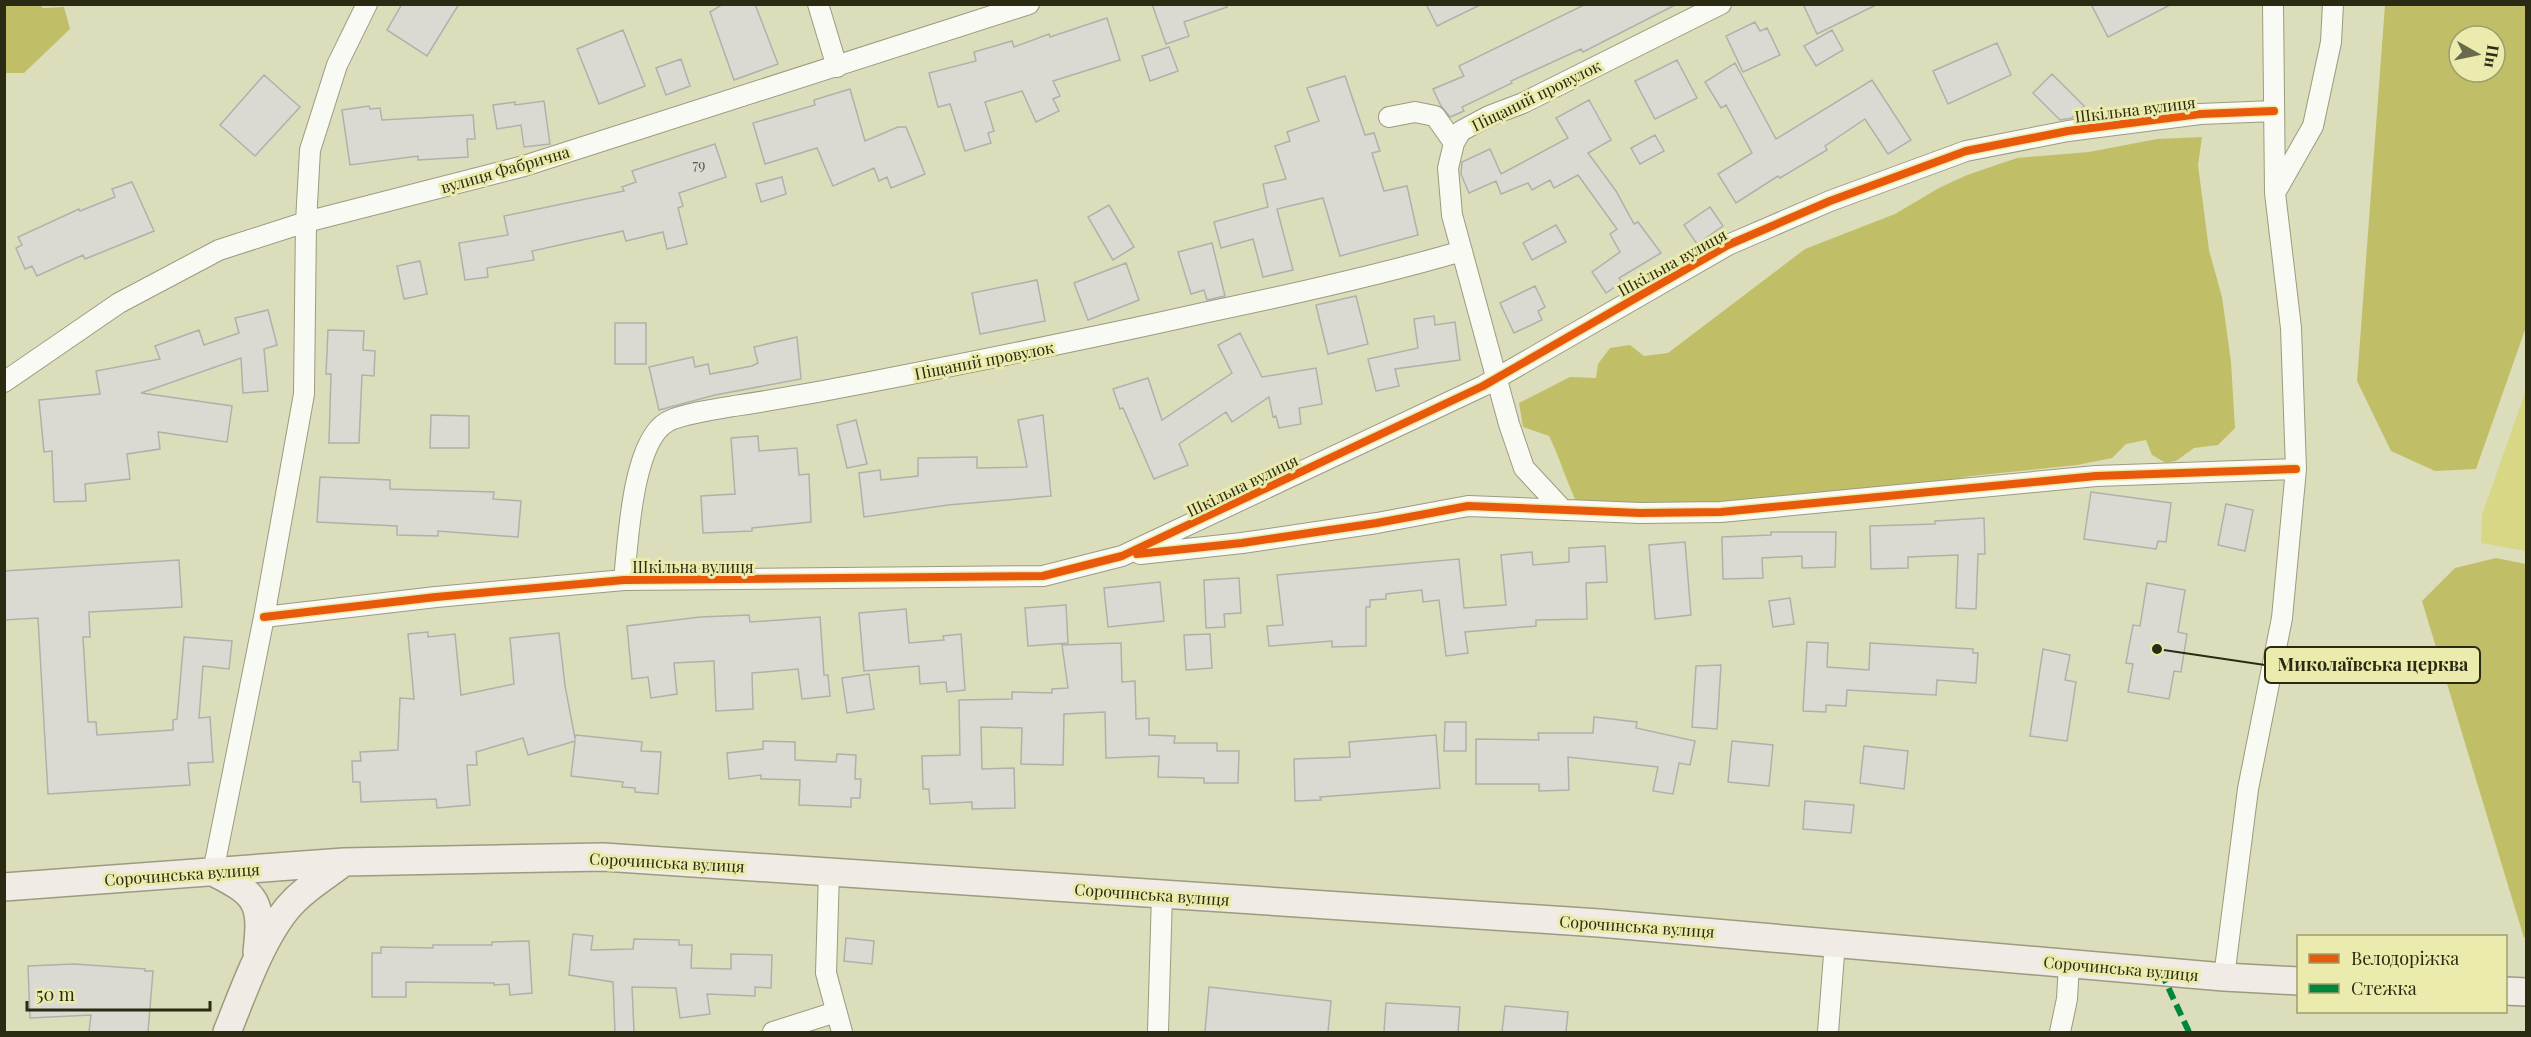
<svg xmlns="http://www.w3.org/2000/svg" width="2531" height="1037" font-family="'Playfair Display',serif">
  <rect width="100%" height="100%" fill="#dcddba"/>
  <path fill="#d7d786" d="M2526 390V551L2481 543 2482 515Z"/>
  <path fill="#c0bf68" fill-rule="evenodd" d="M5 4 40 5 43 8 64 7 70 29 24 73H5Z
    M2385 5H2526V327L2476 469 2435 471 2391 451 2357 381ZM2459 36H2495V72H2459Z
    M2202 137 2198 165 2209 250 2222 297 2231 362 2235 428 2218 445 2194 448 2176 461 2166 463 2152 455 2146 440 2126 444 2112 458 2077 465 1971 476 1935 483 1724 505 1664 502 1579 507C1567 484 1561 460 1549 436L1523 427 1519 403 1570 377 1596 378 1598 364 1610 348 1630 345 1644 356 1668 353 1805 249 1895 214 1939 188 1967 175 2017 158 2089 152 2157 139Z
    M2496 558 2526 564V937L2524 938 2422 601 2455 568Z"/>
  <path fill="#dadad3" stroke="#b1b0ab" stroke-width="1.5" d="M402 4H459L427 56 387 30Z
    M723 4H755L778 64 734 80 710 12Z
    M1152 4H1226L1227 7 1184 22 1189 36 1166 44Z
    M1426 4H1482L1437 26Z
    M1586 4H1677L1583 52 1581 49 1511 81 1512 83 1462 107 1464 111 1450 117 1441 106 1433 89 1464 76 1459 66Z
    M1803 4H1878L1817 34Z
    M2091 4H2172L2108 37Z
    M1107 18 1120 60 1053 81 1060 96 1053 99 1059 111 1036 122 1022 91 985 102 994 131 988 133 991 143 965 151 950 104 938 107 929 73 976 61 974 52 1012 41 1014 47 1049 34 1050 37Z
    M1755 22 1760 31 1767 28 1780 55 1743 72 1726 36Z
    M623 30 645 86 599 104 577 49Z
    M1832 30 1843 50 1816 66 1804 46Z
    M1997 43 2011 75 1948 104 1933 71Z
    M1169 47 1178 71 1150 81 1142 56Z
    M681 59 690 86 666 95 656 68Z
    M1677 60 1697 98 1655 119 1635 81Z
    M1735 63 1776 139 1872 80 1911 140 1888 154 1865 119 1825 146 1827 150 1780 178 1778 176 1736 203 1718 174 1752 153 1726 105 1721 108 1705 82Z
    M2052 74 2084 106 2072 118 2060 120 2033 93Z
    M264 75 300 107 255 156 220 125Z
    M1345 76 1365 135 1374 133 1380 151 1372 153 1384 191 1407 186 1418 235 1340 256 1323 198 1277 209 1293 270 1263 277 1253 239 1221 248 1214 222 1268 207 1263 184 1286 179 1275 146 1290 141 1287 132 1319 121 1307 88Z
    M850 89 865 141 898 127H906L925 174 891 188 887 177 879 181 874 168 833 186 817 148 765 164 753 123 815 105 814 100Z
    M1589 100 1611 140 1588 153 1616 191 1634 224 1638 222 1661 253 1619 278 1622 282 1606 293 1592 272 1620 252 1610 234 1617 229 1578 175 1554 188 1550 180 1532 190 1528 183 1501 194 1496 181 1469 193 1461 174 1462 162 1490 149 1501 174 1568 138 1556 118Z
    M544 101 550 144 524 147 521 125 497 129 493 105 515 102V105Z
    M369 106 370 109 380 108 382 120 473 115 475 139H467L468 157 418 160V156L350 165 342 110Z
    M1655 135 1664 151 1640 164 1631 148Z
    M715 144 726 177 679 193 683 206 678 208 687 244 667 249 663 232 626 241 623 231 532 251 534 260 487 268 488 277 465 280 459 243 508 235 504 216 624 191 622 187 636 182 632 171Z
    M782 177 786 194 761 202 756 184Z
    M132 182 154 231 85 259 83 255 37 276 32 266 25 269 16 248 22 245 18 237 79 209 80 211 115 197 112 189Z
    M1109 205 1134 247 1113 260 1088 217Z
    M1710 207 1723 226 1697 244 1684 225Z
    M1556 225 1566 242 1532 260 1523 243Z
    M1212 243 1225 296 1207 300 1204 290 1191 294 1178 252Z
    M420 261 427 294 404 299 397 266Z
    M1126 263 1139 300 1088 320 1074 283Z
    M1037 280 1045 321 980 334 972 293Z
    M1535 286 1545 307 1538 311 1542 320 1514 333 1500 303Z
    M1356 296 1368 344 1328 354 1316 305Z
    M268 310 277 345 264 349 268 391 243 393 241 358 141 393 232 406 227 442 158 432 160 449 127 454 130 479 85 484 86 501 54 502 52 451 44 452 39 400 100 394 96 371 160 359 155 346 199 330 204 345 239 333 235 318Z
    M1434 316 1435 325 1455 322 1460 360 1395 369 1399 386 1376 391 1368 359 1418 348 1414 319Z
    M615 323H646V364H615Z
    M328 330 364 331 363 350 375 351 374 376 362 375 359 443H329L331 374H326Z
    M1240 333 1262 377 1316 368 1322 404 1299 408 1301 424 1279 428 1276 416 1273 417 1269 397 1232 422 1226 412 1179 444 1188 465 1154 479 1123 408 1120 409 1113 389 1148 378 1162 420 1232 373 1218 345Z
    M797 337 801 379 715 395 659 410 649 367 693 357 695 367 708 364 710 374 752 366 758 363 754 347Z
    M431 415 469 416V448H430Z
    M1043 415 1051 496 948 505 864 517 859 473 880 470 881 480 918 476V458L977 457V468L1027 467 1018 420Z
    M856 420 867 464 847 468 837 425Z
    M758 436 759 451 797 448 799 475 809 474 811 522 752 528V531L703 533 701 496 735 494 731 438Z
    M320 477 390 480V489L494 492 493 499 521 501 518 537 438 531V536L397 535V526L317 522Z
    M2091 492 2171 503 2166 542 2158 541 2156 549 2084 539Z
    M2226 504 2253 510 2245 551 2218 545Z
    M1984 518 1985 554H1978L1976 609 1956 608 1958 555 1908 557V568L1871 569 1870 526 1935 524V521Z
    M1771 532H1836L1835 567 1802 568V556L1762 558 1763 578 1723 579 1722 537 1771 535Z
    M1685 542 1691 615 1655 619 1649 545Z
    M1605 546 1607 582 1586 583 1587 619 1536 620V626L1465 632 1468 653 1446 656 1439 600 1423 602 1422 590 1386 594V599L1370 600V607H1366V646L1332 647V641L1269 646 1267 626 1283 625 1277 575 1459 559 1464 608 1506 605 1501 555 1532 552 1533 565 1569 562V548Z
    M179 560 182 607 89 612 90 637H83L88 722H96L97 735 173 730V720L177 719 184 637 232 641 229 669 203 666 199 718 210 717 213 762 188 763 190 785 48 794 38 618 4 620V571Z
    M1239 578 1241 613 1224 614 1225 627 1206 628 1204 580Z
    M1160 582 1164 621 1108 627 1104 588Z
    M2147 583 2185 590 2178 632 2187 634 2181 672 2174 671 2169 699 2128 692 2133 664 2126 663 2133 625 2140 626Z
    M1790 598 1794 624 1773 627 1769 601Z
    M1066 605 1068 643 1028 646 1025 608Z
    M906 609 909 643 944 640 943 636 961 634 965 690 947 692 946 682 920 684 919 666 864 671 859 613Z
    M749 615 750 622 820 617 824 675H828L830 696 802 699 798 669 752 673 753 709 716 711 714 661 674 663 677 694 651 698 648 677 632 679 627 626 700 617Z
    M428 632V637L455 634 461 695 514 684 510 638 559 633 565 686 575 738 576 735 642 742 641 751 661 752 658 794 635 792V788L622 787 623 782 571 776 575 741 528 755 523 738 476 752 477 765H467L470 805 437 808 436 799 361 802 360 782H353L352 761H361L360 752 398 750 400 698 414 699 408 634Z
    M1210 634 1212 668 1186 670 1184 635Z
    M1807 642 1828 643 1827 667 1869 670 1870 643 1973 649V653H1978L1976 683 1937 680 1936 695 1847 690 1846 706 1826 705V712L1803 711Z
    M1121 643 1122 682 1135 681 1136 719 1149 718V735L1175 736 1174 743H1217V751H1239L1238 783H1204V778L1158 777 1159 756 1106 758 1105 712 1064 714 1063 765 1021 764 1022 728 981 727 982 769 1014 768 1015 808 972 809V802L930 804 929 789H923L922 756 960 755 959 700 1012 699V692L1052 693V689L1068 688 1062 645Z
    M2043 649 2070 655 2065 680 2076 682 2067 741 2030 736Z
    M1721 665 1717 729 1692 727 1696 666Z
    M869 674 874 709 847 713 842 678Z
    M1594 717 1637 722 1636 728 1695 741 1690 765 1679 763 1673 794 1653 791 1658 767 1568 757 1569 790 1539 791V784H1476V739L1539 740 1538 733H1593Z
    M1445 722H1466V751H1444Z
    M1436 735 1440 788 1320 797 1321 800 1295 801 1294 759 1350 757 1349 742Z
    M763 741 795 742V760L836 762 837 754 856 755 855 779H861L860 798H851V807L799 805 800 780 761 779V775L729 779 727 753 763 749Z
    M1732 741 1773 745 1769 786 1728 782Z
    M1864 746 1908 751 1904 789 1860 783Z
    M1805 801 1854 805 1851 833 1803 829Z
    M573 934 593 936 591 950 633 949 634 939 679 940V945H692L691 968 731 969V954L772 955 771 988 755 987V996L707 994 710 1014 680 1018 676 988 632 987 634 1032H615L613 982 569 975Z
    M846 938 874 941 872 964 844 961Z
    M529 941 532 993 510 995 509 984 494 985V983L406 982V997H372V953H381V947L433 948V945H492V942Z
    M74 964 145 969V971H153L148 1032H89L91 1015 30 1018 28 966Z
    M1209 987 1331 1001 1328 1032H1205Z
    M1386 1003 1460 1007 1458 1032H1384Z
    M1505 1006 1568 1012 1566 1032H1502Z"/>
  <g fill="none" stroke-linecap="round" stroke-linejoin="round">
    <g stroke="#9b9b80" stroke-width="22">
      <path id="minor" d="M818 4 837 67
        M1389 117 1415 112 1435 116 1454 143
        M2276 191 2313 126 2331 42 2333 4
        M4 382 119 303 219 250 306 222 524 166 1029 4
        M1563 510 1524 468 1509 424 1452 215 1448 168 1454 143 1461 131 1489 116 1523 103 1721 4
        M1140 554 1242 543 1377 523 1468 506 1640 513 1721 512 2096 476 2296 469
        M624 580C628 543 632 442 667 422 680 414 718 409 734 406 780 399 825 391 870 382 982 360 1093 338 1203 313 1290 295 1377 276 1462 251
        M264 617 436 597 624 580 1043 576 1122 556 1483 386 1728 245 1830 201 1966 151 2068 131 2200 114 2274 111
        M213 872 264 617 304 394 306 222 310 150 337 65 367 4
        M829 872 826 973 842 1032
        M2224 977 2248 789 2282 618 2296 469 2291 328 2275 193 2273 4
        M773 1032 836 1012
        M1158 1032 1162 894
        M1828 1032 1835 942
        M2060 1032 2067 999 2069 964"/>
    </g>
    <g stroke="#9b9b80" stroke-width="30">
      <path id="secondary" d="M213 872C257 894 263 902 257 952
        M4 887 344 862 603 857 1599 923 2224 977 2298 981
        M2506 991 2526 992
        M227 1032C243 993 264 930 295 900 309 886 327 875 343 863"/>
    </g>
    <use href="#minor" stroke="#fafaf5" stroke-width="20"/>
    <use href="#secondary" stroke="#f0ece5" stroke-width="27"/>
    <path stroke="#00873e" stroke-width="6" stroke-dasharray="12 6" stroke-linecap="butt" d="M2161 972 2189 1032"/>
    <g stroke="#eaebac" stroke-width="11">
      <path id="cycleway" d="M1137 554 1242 543 1377 523 1468 506 1640 513 1721 512 2096 476 2296 469
        M264 617 436 597 624 580 1043 576 1122 556 1483 386 1728 245 1830 201 1966 151 2068 131 2200 114 2274 111"/>
    </g>
    <use href="#cycleway" stroke="#e8590c" stroke-width="8"/>
  </g>
  <g text-anchor="middle" dominant-baseline="central" stroke-width="6" stroke-linejoin="round" paint-order="stroke">
    <g font-size="14" fill="#575743">
      <text x="699" y="164">79</text>
    </g>
    <g font-size="16" fill="#2b2b13" stroke="#eaebac">
      <text transform="translate(1536 95) rotate(-26)">Піщаний провулок</text>
      <text transform="translate(2135 109) rotate(-7)">Шкільна вулиця</text>
      <text transform="translate(505 169) rotate(-16)">вулиця Фабрична</text>
      <text transform="translate(1672 262) rotate(-29)">Шкільна вулиця</text>
      <text transform="translate(984 360) rotate(-11)">Піщаний провулок</text>
      <text transform="translate(1242 485) rotate(-26)">Шкільна вулиця</text>
      <text x="693" y="566">Шкільна вулиця</text>
      <text transform="translate(667 862) rotate(3)">Сорочинська вулиця</text>
      <text transform="translate(182 874) rotate(-4)">Сорочинська вулиця</text>
      <text transform="translate(1152 894) rotate(4)">Сорочинська вулиця</text>
      <text transform="translate(1637 926) rotate(4)">Сорочинська вулиця</text>
      <text transform="translate(2121 968) rotate(5)">Сорочинська вулиця</text>
    </g>
  </g>
  <path fill="none" stroke="#2b2b13" stroke-width="2" d="M2157 649L2265 665"/>
  <circle fill="#2b2b13" stroke="#eaebac" stroke-width="2" cx="2157" cy="649" r="6"/>
  <rect fill="#eaebac" stroke="#2b2b13" stroke-width="2" x="2265" y="647" width="215" height="36" rx="6"/>
  <g font-size="18" text-anchor="middle" font-weight="bold" fill="#2b2b13">
    <text x="2373" y="671">Миколаївська церква</text>
  </g>
  <rect width="2531" height="1037" fill="none" stroke="#2b2b13" stroke-width="12"/>
  <rect x="2297" y="935" width="210" height="78" fill="#eaebac" stroke="#9e9e6f" stroke-width="1.5"/>
  <rect x="2309" y="954" width="30" height="9" fill="#e8590c" stroke="#9e9e6f" stroke-width="1.5"/>
  <text x="2351" y="965" font-size="18" fill="#2b2b13">Велодоріжка</text>
  <rect x="2309" y="984" width="30" height="9" fill="#00873e" stroke="#9e9e6f" stroke-width="1.5"/>
  <text x="2351" y="995" font-size="18" fill="#2b2b13">Стежка</text>
  <g transform="translate(2477 54) rotate(99)"><circle r="28" fill="#eaebac" stroke="#9e9e6f" stroke-width="1.5"/>
  <path d="M0-4.5L10 22L0 15L-10 22Z" fill="#69694d"/>
  <text y="-9" font-size="16" font-weight="bold" text-anchor="middle" fill="#2b2b13">Пн</text>
  </g>
  <path d="M27 1001v9h183v-9" fill="none" stroke="#2b2b13" stroke-width="3"/>
  <text x="36" y="1001" font-size="18" fill="#2b2b13" stroke="#eaebac" stroke-width="4.5" paint-order="stroke">50 m</text>
</svg>
